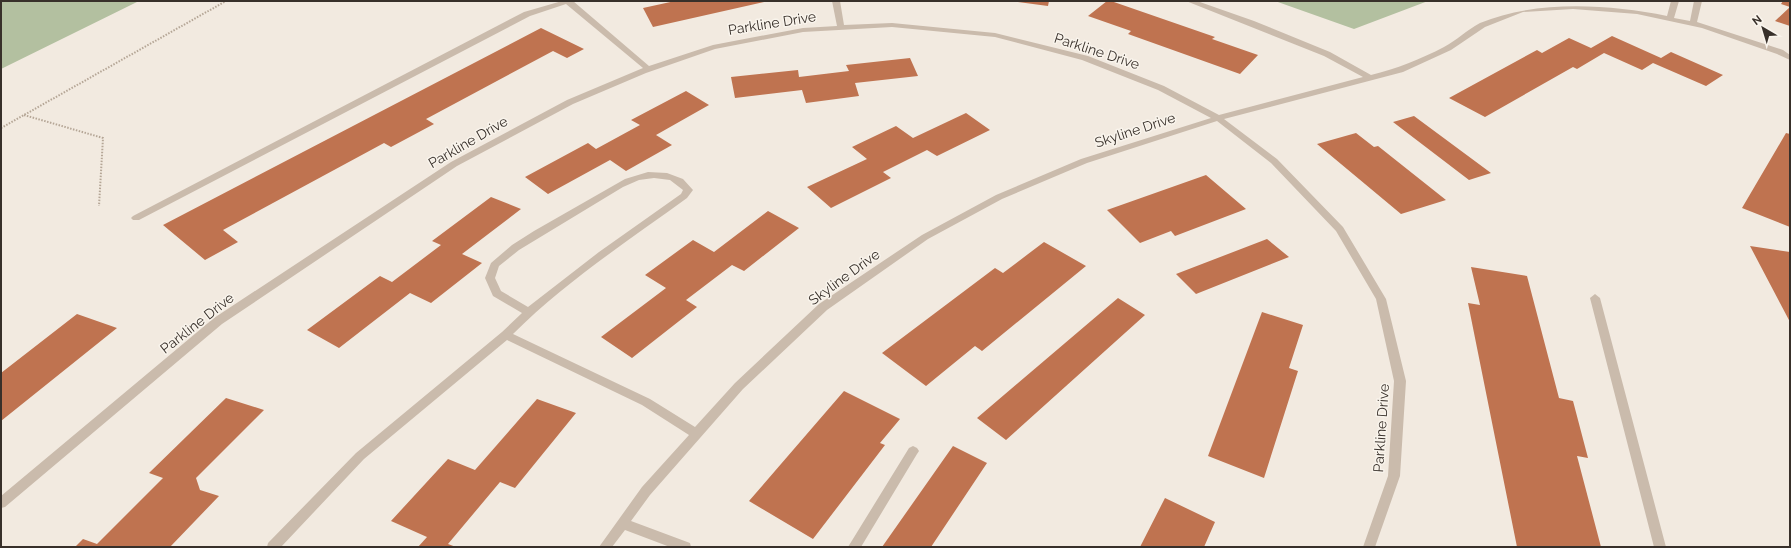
<svg xmlns="http://www.w3.org/2000/svg" width="1791" height="548" font-family="Raleway,sans-serif">
  <rect width="100%" height="100%" fill="#f2eae0"/>
  <path fill="#b3c0a0" d="M1 1H139L1 69Z
    M1275 1H1428L1354 29Z"/>
  <path fill="#bf7350" d="M675 1H763L764 2 653 27 643 8Z
    M1011 1H1049L1048 6Z
    M1107 1H1111L1215 37 1212 39 1258 55 1240 74 1128 34 1131 31 1088 16Z
    M1783 1H1790V26L1775 21 1790 7 1781 4Z
    M541 28 584 49 567 58 553 51 426 119 434 124 391 147 384 143 223 230 238 242 205 260 163 225Z
    M1612 36 1661 58 1671 52 1723 75 1706 86 1653 63 1642 70 1604 53 1577 69 1573 67 1485 117 1449 98 1537 50 1542 53 1569 38 1591 48Z
    M910 58 918 76 855 83 859 96 806 103 802 90 735 98 731 77 798 70 799 77 849 71 846 65Z
    M686 91 709 105 656 135 672 145 626 171 610 160 548 194 525 177 588 143 596 149 640 125 631 120Z
    M966 113 990 130 937 156 927 150 883 172 891 178 831 208 807 187 867 159 852 147 896 126 913 138Z
    M1414 116 1491 173 1469 180 1393 122Z
    M1356 133 1374 147 1378 146 1446 200 1401 214 1317 144Z
    M1786 133 1790 134V227L1742 208Z
    M1206 175 1246 209 1175 236 1171 231 1140 243 1107 210Z
    M491 197 521 209 462 254 482 263 431 303 410 293 339 348 307 330 380 276 392 282 441 245 432 241Z
    M768 211 799 228 744 271 732 265 686 300 697 307 632 358 601 337 666 288 645 275 693 240 714 252Z
    M1267 239 1289 257 1196 294 1176 274Z
    M1044 242 1086 266 982 351 975 346 926 386 882 353 995 268 1003 273Z
    M1750 246 1790 252V322Z
    M1471 267 1527 276 1559 398 1573 401 1588 458 1577 456 1601 547H1517L1468 303 1480 305Z
    M1118 298 1145 315 1006 440 977 418Z
    M1262 312 1303 325 1289 368 1298 371 1264 478 1208 456Z
    M77 314 117 328 1 421V373Z
    M844 391 900 419 880 443 885 445 813 539 749 501Z
    M226 398 264 410 196 478 200 490 219 496 170 547H75L83 539 97 544 163 478 149 473Z
    M537 399 576 413 515 488 500 482 448 544 456 547H418L427 537 391 521 448 459 475 470Z
    M953 446 987 463 931 547H882Z
    M1165 498 1215 522 1204 547H1140Z"/>
  <g fill="none" stroke-linecap="round" stroke-linejoin="round">
    <path stroke="#b5a696" stroke-width="2" stroke-dasharray="1.5 1.5" stroke-linecap="butt" d="M24 115 103 138 99 206
      M1 128 226 1"/>
    <path fill="#cabbac" fill-rule="evenodd" d="M562 1H573L649 66 713 45 803 28 837 26 832 1H840L844 25 892 23 995 33 1088 56 1164 86 1219 115 1363 77 1324 56 1186 1H1197L1254 21 1330 52 1371 75C1396 69 1421 59 1444 47 1457 40 1467 30 1480 23 1536 0 1607 4 1667 16L1671 1H1679L1674 18 1690 21 1694 1H1702L1697 22 1783 50 1790 55V60L1777 54 1702 28 1637 14 1573 9 1523 12 1485 27 1451 50 1403 72 1224 119 1277 159 1343 227 1386 299 1406 381 1400 476 1375 547H1363L1388 476 1394 381 1376 299 1336 231 1271 163 1217 121 1087 163 1002 199 928 239 827 310 743 389 650 495 631 521 690 543 691 547H670L625 530 612 547H599L642 487 689 435 642 405 507 340 364 459 281 547H267L268 543 356 453 502 332 522 313 493 296 485 278 491 263 512 245 534 231 625 179 648 172 667 173 683 179 693 190 687 198C628 241 565 282 513 334L650 399 695 427 735 383 819 304 922 235 996 195 1081 159 1211 118 1158 90 1082 60 995 37 892 27 803 32 715 49 646 73 573 104 457 166 222 324 5 507 1 508V496L214 318 451 162 567 100 643 68 566 4 530 16 139 220H133L131 218 133 216 524 12ZM654 178 670 180 683 190 681 194 599 252 528 307 501 291 495 278 499 266 519 250 623 187 639 180Z
      M1595 294 1600 298 1666 547H1654L1590 298Z
      M913 446 917 448 919 451 917 454 861 547H848L909 448Z"/>
  </g>
  <g text-anchor="middle" dominant-baseline="central" stroke-width="3" stroke-linejoin="round" paint-order="stroke">
    <g font-size="14" fill="#38302a" stroke="#f9f4ec">
      <text transform="translate(772 23) rotate(-9)">Parkline Drive</text>
      <text transform="translate(1097 51) rotate(18)">Parkline Drive</text>
      <text transform="translate(1135 130) rotate(-18)">Skyline Drive</text>
      <text transform="translate(468 142) rotate(-30)">Parkline Drive</text>
      <text transform="translate(844 277) rotate(-36)">Skyline Drive</text>
      <text transform="translate(197 323) rotate(-38)">Parkline Drive</text>
      <text transform="translate(1381 428) rotate(-86)">Parkline Drive</text>
    </g>
  </g>
  <rect width="1791" height="548" fill="none" stroke="#38302a" stroke-width="4"/>
  <g transform="translate(1763 28) rotate(322)" stroke="#f9f4ec" stroke-width="3" paint-order="stroke">
  <path d="M0-3L7 15L0 10L-7 15Z" fill="#38302a"/>
  <text y="-6" font-size="11" font-weight="bold" text-anchor="middle" fill="#38302a">N</text>
  </g>
</svg>
